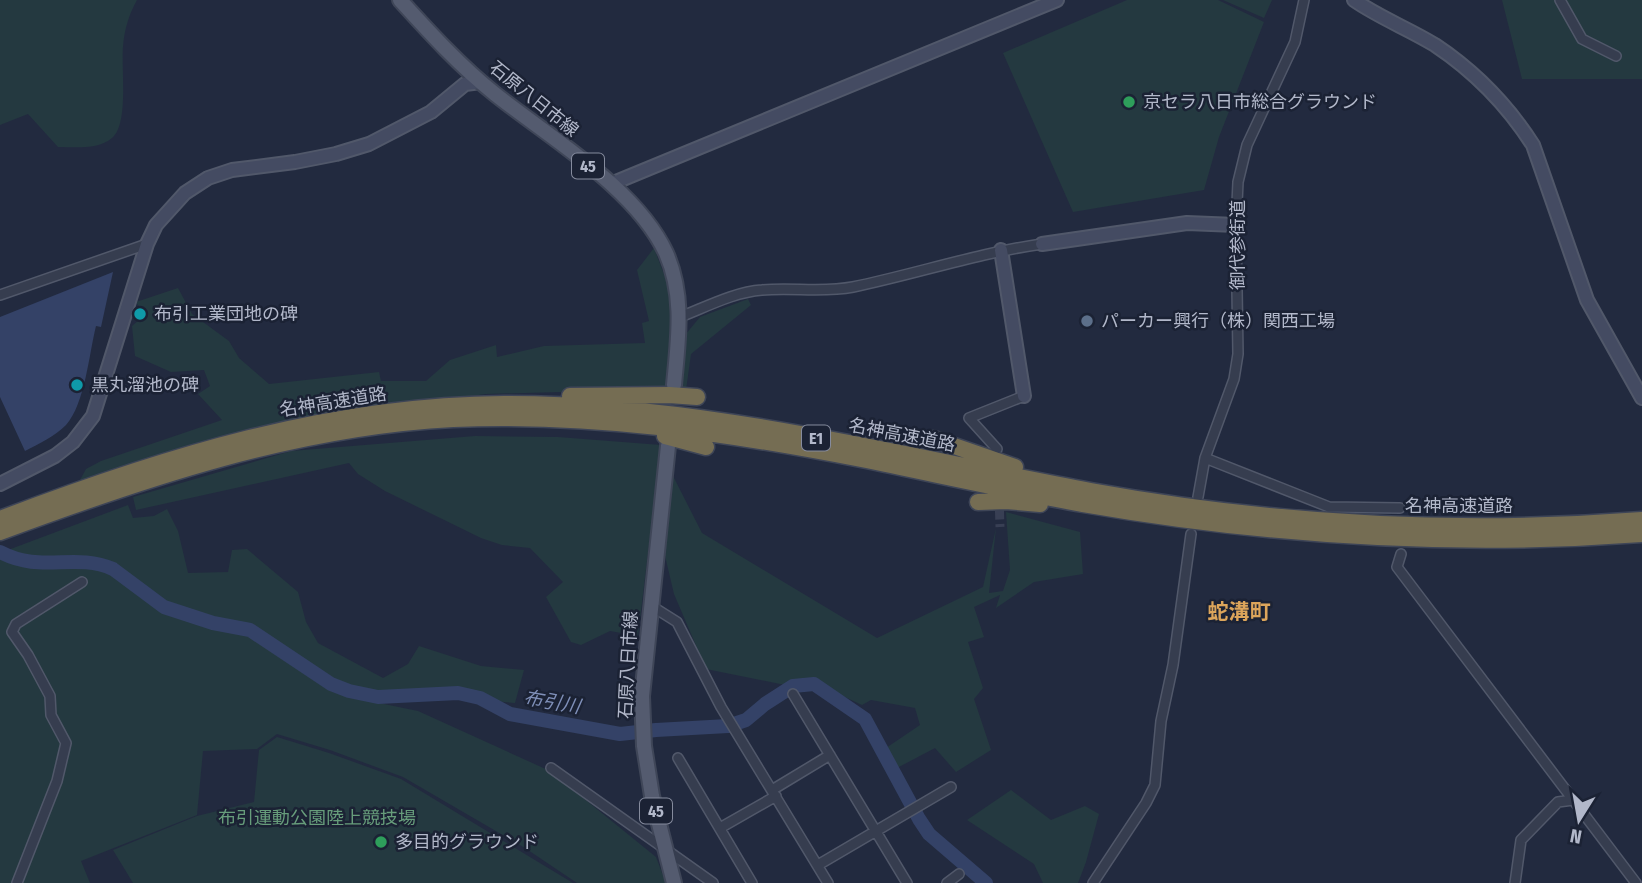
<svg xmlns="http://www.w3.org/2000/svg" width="1642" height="883" font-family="'Fira Sans Condensed','Noto Sans JP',sans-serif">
  <rect width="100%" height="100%" fill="#222a3f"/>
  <path fill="#243940" d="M0 0H137C129 14 124 31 123 47 121 69 129 124 112 138 98 150 75 147 58 147L28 114 0 125Z
    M1127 0H1218L1264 22 1219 137 1204 190 1073 212 1003 53Z
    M1223 0H1272L1264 18Z
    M1502 0H1642V79H1522Z
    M654 248 670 290V331L666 387 631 390 486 394 271 424 82 484 80 480 86 469 101 461 222 420 198 394 210 386 204 370 171 372 135 356 132 326 145 315 136 302 178 288 192 314 229 341 239 358 269 384 379 372 381 381H426L450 360 496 345 497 357 544 346 645 343 642 323 649 321 637 270Z
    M748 299 751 305 691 354 686 390 680 388 685 335 700 317Z
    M475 436 558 437 661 445 638 636 610 631 581 645 571 642 546 597 563 582 530 548 502 545 481 538 385 491 358 474 349 463 136 510 133 497 291 451Z
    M671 472 702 533 877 638 983 587 996 528 989 593 1003 591 1010 570 1006 512 1080 532 1083 574 1034 582 996 608 1000 595 974 607 984 637 968 642 983 688 974 699 991 750 956 772 935 748 897 768 886 748 920 725 915 708 871 700 862 705 806 679 785 685 706 669 674 594 662 543Z
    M128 505 133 518 154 516 167 509 178 531 188 573 228 572 232 550 247 549 298 592 306 622 318 643 383 678 408 664 419 646 481 666 524 670 515 703 466 699 379 703 418 711 550 771 656 857 666 883H577L525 848 403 777 330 750 277 734 257 749 203 751 197 815 81 861 90 883H0V553Z
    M277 737 329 753 401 779 573 883H133L113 850 197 816 254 802 259 750Z
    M1011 790 1051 820 1085 806 1099 814 1086 862 1078 883H1043L1034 864 967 820Z"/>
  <path fill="#344267" d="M113 272 101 327 96 326C89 354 85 404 66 425 55 436 39 444 25 451L0 397V317Z"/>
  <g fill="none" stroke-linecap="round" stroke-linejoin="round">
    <path stroke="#344267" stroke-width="14" d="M0 552C41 574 74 552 113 569L164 607 213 623 250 630 331 684 349 691 378 697 458 693 480 698 510 714 620 734 656 730 728 726 746 720 765 704 793 686 814 684 865 719 919 819 929 834 986 883"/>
    <path stroke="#383f54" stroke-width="9" stroke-dasharray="9 4.5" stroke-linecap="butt" d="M999 497 1000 527"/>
    <g stroke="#51586a" stroke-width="12">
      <path id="street" d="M1560 0 1582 39 1616 56
        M0 295 147 244
        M680 317C706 307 734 292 762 290 792 287 822 293 853 287 916 274 978 253 1042 244
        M997 449 969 418 1024 396
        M1205 458 1329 507 1400 508
        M1198 497 1205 458 1234 379 1238 354 1236 225 1238 182 1247 145 1295 42 1304 0
        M1401 554 1397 567 1636 883
        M650 605 677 622 721 707 828 883
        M793 694 907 883
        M678 758 752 883
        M551 768 713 883
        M772 790 830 755
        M720 828 776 796
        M818 865 951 787
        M17 883 57 781 66 743 51 715 50 696 28 655 12 632 16 624 82 582
        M947 883 959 874
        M1093 883 1146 803 1155 785 1161 721 1173 665 1191 534
        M1515 883 1521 840 1558 802 1573 800"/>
    </g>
    <g stroke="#51586a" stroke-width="16">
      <path id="secondary" d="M1354 0C1380 18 1409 29 1435 45 1474 71 1508 106 1533 145L1587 300 1642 398
        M611 184 1057 0
        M1042 244 1187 223 1236 225
        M1001 250 1024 396
        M0 484 55 456 73 442 93 416 147 244 156 225 185 193 208 178 232 170 295 162 336 154 369 144 431 112 465 84 481 82"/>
    </g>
    <g stroke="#3f4658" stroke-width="18">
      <path id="primary" d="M400 0C430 33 460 66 495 94 550 138 636 188 666 253 685 296 678 340 674 385
        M668 446 642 696 644 746 652 796 674 883"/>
    </g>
    <g stroke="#3e4557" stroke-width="19">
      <path id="highway" d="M570 396 669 395 697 397
        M665 436 706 447
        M934 439 1015 467
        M978 502 1006 501 1040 504
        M0 519C163 457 328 405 504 404 702 403 897 455 1091 491 1273 524 1458 534 1642 520
        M0 532C146 478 296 427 453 419 590 413 728 433 861 459 935 474 1009 491 1083 504 1267 536 1455 548 1642 534"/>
    </g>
    <use href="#street" stroke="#363d4f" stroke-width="9"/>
    <use href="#secondary" stroke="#444b62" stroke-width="12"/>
    <use href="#primary" stroke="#545b6f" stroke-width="14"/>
    <use href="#highway" stroke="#756d53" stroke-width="16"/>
  </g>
  <g fill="#2e9e5b" stroke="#1b2234" stroke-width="2.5">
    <circle cx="1129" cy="102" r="7"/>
    <circle cx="381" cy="842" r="7"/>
  </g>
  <g fill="#0f9aa8" stroke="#1b2234" stroke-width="2.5">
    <circle cx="140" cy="314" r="7"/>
    <circle cx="77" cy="385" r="7"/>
  </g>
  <circle fill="#5c6f8a" stroke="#1b2234" stroke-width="2.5" cx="1087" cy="321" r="7"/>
  <g text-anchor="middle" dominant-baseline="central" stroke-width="5" stroke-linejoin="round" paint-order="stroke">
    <g fill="#1b2234" stroke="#858b9d" stroke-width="2">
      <rect x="572" y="153.5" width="32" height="25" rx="5"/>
      <rect x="802" y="425.5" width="28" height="25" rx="5"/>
      <rect x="640" y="798.5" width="32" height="25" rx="5"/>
    </g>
    <g font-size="16" font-weight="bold" fill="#b2b8ca">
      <text x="588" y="166">45</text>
      <text x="816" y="438">E1</text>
      <text x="656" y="811">45</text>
    </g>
    <g font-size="18" fill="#b2b8ca" stroke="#1b2234">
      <text transform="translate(534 99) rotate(39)">石原八日市線</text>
      <text transform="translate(1238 245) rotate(-90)">御代参街道</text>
      <text transform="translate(333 402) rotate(-9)">名神高速道路</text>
      <text transform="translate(902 435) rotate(11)">名神高速道路</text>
      <text x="1459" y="506">名神高速道路</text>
      <text transform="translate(628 665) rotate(-87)">石原八日市線</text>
    </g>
    <g font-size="18" fill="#b2b8ca" stroke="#1b2234" text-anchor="start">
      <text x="1143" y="102">京セラ八日市総合グラウンド</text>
      <text x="154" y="314">布引工業団地の碑</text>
      <text x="1101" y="321">パーカー興行（株）関西工場</text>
      <text x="91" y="385">黒丸溜池の碑</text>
      <text x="395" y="842">多目的グラウンド</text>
    </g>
    <g font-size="18" fill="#679d7b" stroke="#1b2234">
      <text x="317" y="818">布引運動公園陸上競技場</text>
    </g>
    <g font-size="19" font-style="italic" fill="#7f8fb8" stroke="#1b2234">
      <text transform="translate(552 702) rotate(10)">布引川</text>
    </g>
    <g font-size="21" font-weight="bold" fill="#dca55b" stroke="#1b2234">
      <text x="1239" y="612">蛇溝町</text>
    </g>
  </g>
  <g transform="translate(1579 820) rotate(191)" stroke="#1b2234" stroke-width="5" paint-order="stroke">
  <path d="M0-5L12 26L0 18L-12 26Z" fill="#b2b8ca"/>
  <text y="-10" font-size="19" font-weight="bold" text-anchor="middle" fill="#b2b8ca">N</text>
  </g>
</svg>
